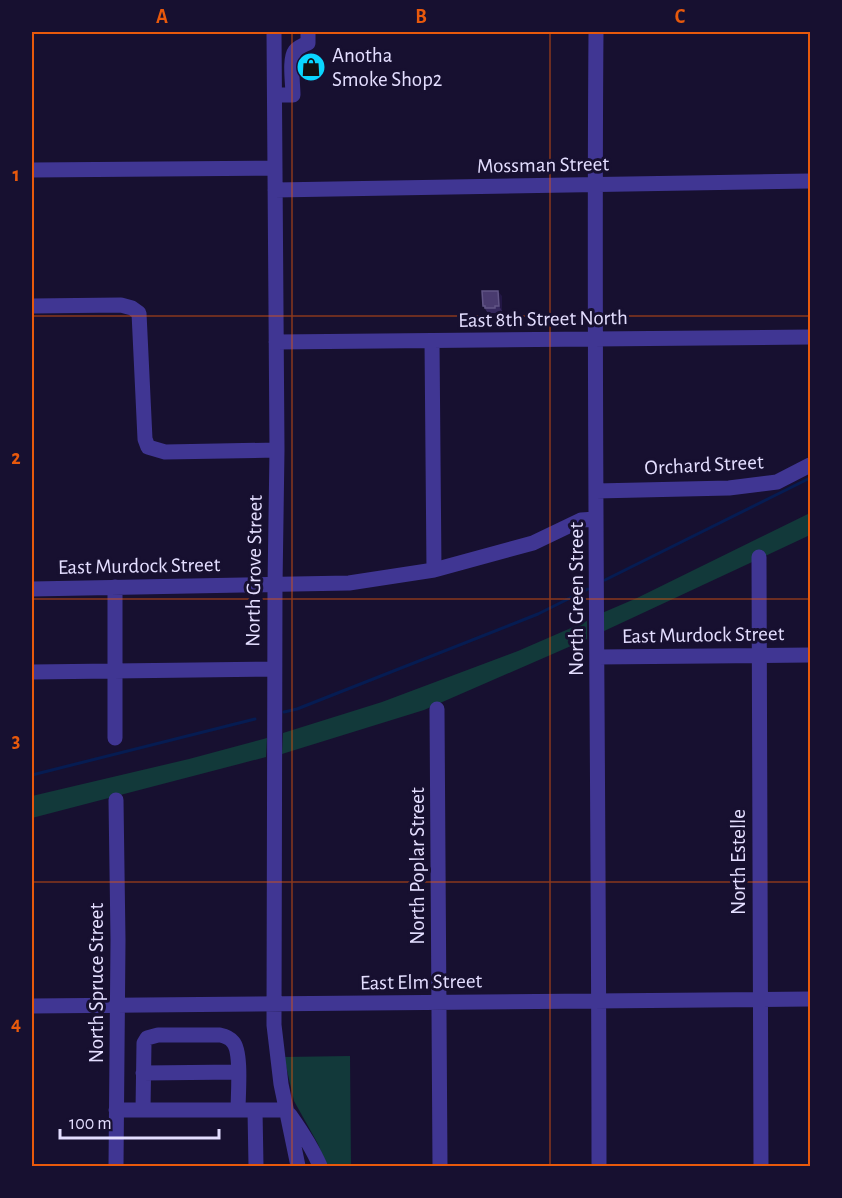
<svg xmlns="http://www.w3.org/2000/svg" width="842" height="1198" font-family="'Alegreya Sans',sans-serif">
  <rect width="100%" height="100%" fill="#171030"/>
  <path fill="#12393a" d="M810 513V535L602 632V613L637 598Z
    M587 621V639L424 710 282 754 283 733 382 702 518 651Z
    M267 738 266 757 32 818V796L189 759Z
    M350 1056 351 1166H327L318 1144 294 1101 284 1057Z"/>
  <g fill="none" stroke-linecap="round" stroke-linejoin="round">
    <path stroke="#061c52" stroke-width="3" d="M605 580 810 478
      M284 712 297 709 538 614 588 589
      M32 775 255 719"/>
    <path stroke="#403693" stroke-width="15" d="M274 32 277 450 275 586 274 1025 281 1084 298 1166
      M596 32C593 410 599 788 599 1166
      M275 95H293C293 84 289 59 295 51 298 47 303 45 308 43V32
      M32 170 275 168
      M275 190 810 181
      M32 306 121 305 132 308 139 313 145 439 148 447 165 452 277 450
      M432 341 434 570
      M276 342 810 337
      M596 491 729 488 777 482 810 465
      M759 557 761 1166
      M115 587V738
      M32 589 349 583 434 570 533 543 581 520 596 519
      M597 657 810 655
      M32 672 274 669
      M437 709 440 1166
      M116 800 118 940 116 1166
      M32 1006 810 999
      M143 1073 238 1072
      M116 1110H286
      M143 1110 144 1043 147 1038 158 1035H220C225 1036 230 1038 233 1042 242 1052 238 1095 238 1110
      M255 1110 256 1166
      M290 1115C302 1132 312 1147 320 1166"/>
  </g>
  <path fill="#36285e" d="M502 296V311H499V313H488L483 306Z"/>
  <path fill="#221644" d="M498 291 502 296V311L499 306Z"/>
  <path fill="#493b6f" stroke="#615586" stroke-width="1.5" d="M482 291H498L499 306H495V308H485V306H483Z"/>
  <path fill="none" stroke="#e8590c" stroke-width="1.5" stroke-opacity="0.55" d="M292 32V1166M550 32V1166M32 316H810M32 599H810M32 882H810"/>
  <defs>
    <g id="shop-disc" transform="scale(1.5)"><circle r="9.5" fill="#0ad6ff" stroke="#171030"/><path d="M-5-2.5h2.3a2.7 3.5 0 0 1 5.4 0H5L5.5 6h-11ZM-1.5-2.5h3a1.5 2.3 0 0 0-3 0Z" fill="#111"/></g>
  </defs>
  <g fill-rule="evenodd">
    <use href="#shop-disc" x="311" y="67"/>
  </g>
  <g text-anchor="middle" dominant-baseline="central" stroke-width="6" stroke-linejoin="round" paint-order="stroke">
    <g font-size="21" fill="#e4deff" stroke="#171030" text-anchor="start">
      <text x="332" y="55">Anotha<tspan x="332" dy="24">Smoke Shop2</tspan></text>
    </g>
    <g font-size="21" fill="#e4deff" stroke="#171030">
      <text transform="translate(543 165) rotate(-1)">Mossman Street</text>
      <text transform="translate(543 319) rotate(-1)">East 8th Street North</text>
      <text transform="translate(704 465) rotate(-3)">Orchard Street</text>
      <text transform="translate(139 566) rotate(-1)">East Murdock Street</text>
      <text transform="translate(254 571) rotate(-89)">North Grove Street</text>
      <text transform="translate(576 599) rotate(-90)">North Green Street</text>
      <text transform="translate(703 635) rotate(-1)">East Murdock Street</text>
      <text transform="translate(738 862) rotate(-90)">North Estelle</text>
      <text transform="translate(417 866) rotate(-90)">North Poplar Street</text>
      <text transform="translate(421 982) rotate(-1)">East Elm Street</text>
      <text transform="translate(96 983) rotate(-90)">North Spruce Street</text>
    </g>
  </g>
  <rect width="842" height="1198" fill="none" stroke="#171030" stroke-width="66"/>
  <path d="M60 1129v9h159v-9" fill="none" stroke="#e4deff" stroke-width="3"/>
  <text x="69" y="1129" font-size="18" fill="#e4deff" stroke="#171030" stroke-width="4.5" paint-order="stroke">100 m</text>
  <rect x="33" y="33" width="776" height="1132" fill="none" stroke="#e8590c" stroke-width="2"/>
  <g font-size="20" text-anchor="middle" font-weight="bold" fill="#e8590c">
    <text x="162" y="23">A</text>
    <text x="421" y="23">B</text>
    <text x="680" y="23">C</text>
    <text x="16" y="181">1</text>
    <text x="16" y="464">2</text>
    <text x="16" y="747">3</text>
    <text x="16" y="1030">4</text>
  </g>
</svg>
